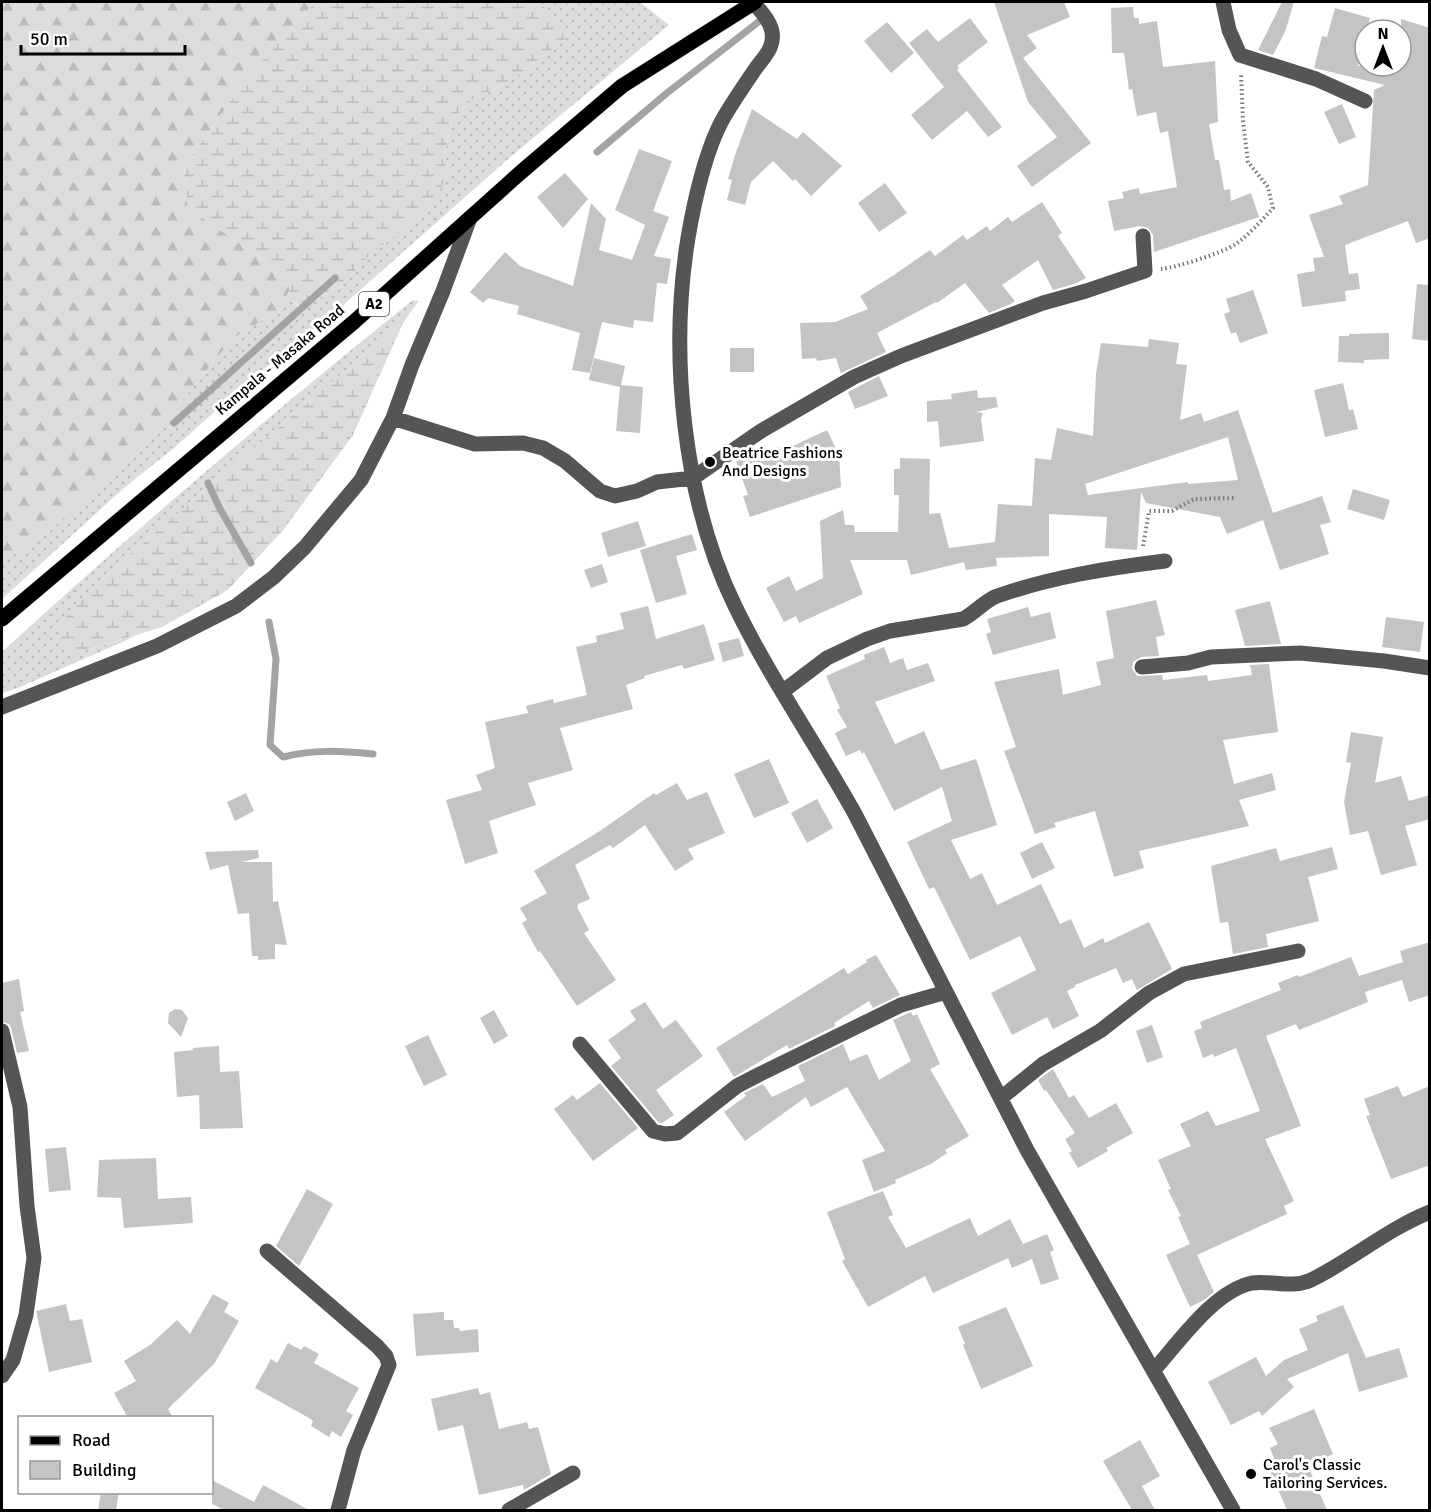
<svg xmlns="http://www.w3.org/2000/svg" width="1431" height="1512" font-family="Signika,sans-serif">
  <defs>
    <pattern id="grass-dots" width="8" height="8" patternUnits="userSpaceOnUse" patternTransform="scale(1.5)"><rect width="8" height="8" fill="#dcdcdc"/><path d="M2 2h.1M6 6h.1" fill="none" stroke="#bbb" stroke-width="1.8" stroke-linecap="round"/></pattern>
    <pattern id="forest-firs" width="22" height="20" patternUnits="userSpaceOnUse" patternTransform="scale(1.5)"><rect width="22" height="20" fill="#dcdcdc"/><path d="M5 1l3.5 6h-7zM16 11l3.5 6h-7z" fill="#bbb"/></pattern>
    <pattern id="wetland-marsh" width="20" height="14" patternUnits="userSpaceOnUse" patternTransform="scale(1.5)"><rect width="20" height="14" fill="#dcdcdc"/><path d="M1 5h8M5 5V1M11 12h8M15 12V8" fill="none" stroke="#bbb"/></pattern>
  </defs>
  <rect width="100%" height="100%" fill="#fff"/>
  <path fill="url(#grass-dots)" d="M540 2H640L669 25 508 159 323 323 250 380 174 448 124 488 2 599V562L46 534 147 444 232 339 282 308 286 297 302 308 340 286 371 254 432 207 444 162 451 121 472 100 513 79 571 35Z
    M413 300 419 301 404 321 166 523 84 596 59 625 77 653 138 635 18 688 2 693V652C135 530 272 413 413 300Z"/>
  <path fill="url(#forest-firs)" d="M2 2H315L251 73 184 166 188 208 257 255 290 288 282 308 232 339 147 444 46 534 2 562Z"/>
  <path fill="url(#wetland-marsh)" d="M315 2H540L571 35 513 79 472 100 451 121 444 162 449 171 432 207 371 254 340 286 302 307 286 297 290 288 257 255 188 208 184 166 251 73Z
    M404 321 353 435 284 529 228 590 162 627 77 653 63 648 59 625 84 596 166 523Z"/>
  <g fill="none" stroke-linecap="round" stroke-linejoin="round">
    <path stroke="#a3a3a3" stroke-width="7" d="M597 152 667 93 761 20
      M174 423 335 278
      M208 483 219 507 251 563
      M269 622 276 659 270 745 283 757C315 749 341 751 373 754"/>
  </g>
  <path fill="#c4c4c4" fill-rule="evenodd" d="M994 2H1064L1070 17 1027 35 1037 48 1023 58 1091 143 1032 187 1017 166 1057 137 1028 102Z
    M1282 2H1294L1285 32 1273 55 1258 50Z
    M1133 7 1134 18H1139V24L1157 21 1163 67 1215 61 1218 122 1209 124 1215 160H1219L1224 190 1230 189 1231 201 1251 193 1259 217 1154 252 1153 235 1148 228 1140 226 1114 231 1108 201 1124 198 1122 192 1139 188 1140 194 1177 187 1168 131 1160 133 1156 112 1137 116 1132 89 1129 90 1124 53H1112L1111 8Z
    M1335 8 1370 18 1367 30H1365L1358 66H1401V19L1430 28V238L1416 243 1408 221 1345 245 1349 274 1358 273 1360 289 1345 291 1346 301 1302 307 1297 274 1315 271 1313 258 1324 257 1309 215 1343 204 1339 196 1368 185 1374 90 1385 85 1314 68 1322 36 1327 37Z
    M970 18 988 42 957 66 959 68 957 70 1002 127 988 137 967 111 932 140 911 115 944 87 909 43 927 29 938 42Z
    M887 22 914 53 891 73 864 41Z
    M1342 104 1356 137 1339 144 1324 112Z
    M752 109 797 139 803 132 842 166 811 196 795 179 793 181 773 161 751 182 745 205 727 200 732 180 728 179 735 155Z
    M639 149 672 161 653 211 669 217 654 256 671 259 667 284 657 283 653 322 634 320 633 328 602 322 590 373 572 370 580 333 517 314 519 306 488 298 483 303 470 292 505 252 520 266 573 286 591 203 606 219 599 250 632 260 645 225 615 210Z
    M565 173 588 199 563 228 537 197Z
    M885 183 907 213 879 232 858 203Z
    M1042 202 1062 233 1058 236 1086 278 1074 284 1053 290 1038 260 1002 285 1015 301 1011 304 989 313 965 283 937 303 936 302 877 333 886 352 841 373 836 358 817 361 816 358 802 359 800 323 835 322 868 309 860 296 894 275 930 250 935 256 963 235 967 240 987 226 990 231 1008 217 1012 222Z
    M1417 284 1430 285V341L1412 339Z
    M1253 290 1268 333 1240 343 1236 332 1231 334 1224 314 1230 312 1226 299Z
    M1389 333V359L1364 360V363L1338 362 1339 336H1349V334Z
    M1149 339 1179 343 1176 364 1187 365 1180 420 1201 413 1204 422 1238 410 1273 513 1322 496 1331 522 1320 525 1329 554 1280 570 1263 520 1227 534 1220 517 1146 503 1141 492 1137 550 1105 548 1107 517 1049 514V556L996 558 997 566 966 570 964 562 911 575 907 560H850L863 594 799 623 796 616 784 622 766 588 789 576 796 591 823 578 820 521 843 510 845 525H854L855 532H898L899 495H894V469H900V458L930 459 929 514 940 513 949 548 995 542 998 504 1032 506 1035 458 1051 460 1057 428 1093 436 1096 374 1101 343 1148 347ZM1228 437 1238 480 1188 484V482L1088 495 1085 484Z
    M730 348H754V372H730Z
    M594 358 625 366 621 385 643 387 640 433 616 431 620 387 589 380Z
    M879 376 888 396 855 409 848 392Z
    M1343 383 1349 410 1353 409 1358 429 1325 437 1314 390Z
    M977 390 978 398 996 397 998 407 976 412 983 413 981 419 984 441 940 447 938 421 927 422V401L952 399 951 394Z
    M827 430 839 455 841 487 750 517 743 496 748 495 736 461 779 447 780 452Z
    M1353 489 1390 500 1384 520 1347 509Z
    M638 521 646 546 608 557 601 533Z
    M692 534 697 550 676 556 687 594 656 603 640 550Z
    M602 564 608 582 591 588 584 570Z
    M1156 600 1165 635 1156 637 1159 656 1141 657 1133 662 1132 668 1137 676 1162 675 1163 680 1207 675 1208 681 1252 675 1250 665 1269 664 1278 732 1223 740 1234 784 1272 773 1276 790 1239 800 1249 826 1139 851 1144 868 1114 877 1095 811 1054 823 1056 827 1035 834 1004 751 1016 747 994 682 1059 669 1063 695 1101 685 1096 662 1114 658 1106 611Z
    M1270 601 1281 644 1245 646 1235 610Z
    M648 606 656 639 704 624 715 660 684 669 682 665 644 676 645 678 626 685 633 709 560 728 573 770 528 783 536 805 489 821 498 853 465 864 446 800 482 790 476 775 495 768 485 722 528 713 526 706 553 699 554 703 587 695 576 647 597 642 596 636 624 629 620 613Z
    M1028 607 1031 617 1050 612 1056 638 993 655 986 634 991 632 987 619Z
    M1386 617 1424 622 1420 652 1382 647Z
    M739 638 744 656 723 662 718 643Z
    M884 647 890 663 903 658 907 670 928 663 935 681 875 702 895 744 924 731 941 770 976 759 979 768 997 825 951 840 970 879 982 873 997 905 1041 884 1060 924 1071 919 1084 948 1103 938 1105 943 1149 922 1172 969 1137 990 1132 979 1123 983 1116 968 1075 985V987L1067 991 1079 1016 1053 1029 1047 1017 1012 1035 991 993 1036 970 1020 936 970 960 934 887 929 889 907 842 952 821 942 787 894 811 864 752 862 754 860 750 846 756 835 733 847 727 837 710 840 708 826 676 865 659 864 655Z
    M1351 732 1383 737 1375 783 1401 776 1409 801 1430 795V819L1405 826 1417 865 1381 875 1368 831 1350 835 1344 802 1351 763 1346 762Z
    M769 759 789 803 754 818 734 774Z
    M677 783 687 800 707 792 725 833 688 849 694 859 675 871 645 825 613 848 610 845 575 865 590 899 578 904 577 907 589 930 584 933 616 980 577 1006 540 951 538 952 522 923 527 920 520 908 547 893 534 871 600 831 654 793 656 795Z
    M246 793 254 811 235 821 227 802Z
    M817 799 833 828 807 843 791 813Z
    M1042 842 1055 868 1032 879 1020 853Z
    M1332 847 1338 869 1308 877 1319 921 1266 934 1268 947 1233 954 1228 922 1220 923 1211 866 1276 848 1280 861Z
    M258 850 259 858 241 862H272L273 902 278 901 287 945 275 944V959L258 960V956H252L249 913 238 914 228 865 210 870 205 852Z
    M1430 942V995L1409 1002 1402 980 1365 992 1368 1002 1299 1030 1296 1024 1266 1036 1301 1126 1265 1139 1294 1201 1284 1206 1287 1214 1197 1255 1214 1292 1204 1300 1190 1307 1166 1255 1190 1244 1178 1217 1181 1216 1168 1190 1171 1189 1158 1160 1191 1146 1180 1124 1208 1111 1216 1126 1260 1111 1236 1048 1214 1057 1213 1054 1203 1058 1194 1031 1202 1028 1200 1022 1281 990 1278 983 1298 975 1299 977 1351 957 1359 976 1403 962 1400 951Z
    M876 955 900 995 873 1008 869 1001 834 1023 835 1026 789 1049 787 1045 734 1077 716 1048 844 968 848 974 867 962 866 960Z
    M19 979 24 1011 20 1012 29 1051 17 1053 11 1028 9 1024 3 1022 2 983Z
    M645 1002 663 1029 676 1020 703 1056 656 1090 674 1115 662 1123 658 1122 611 1066 621 1058 608 1040 636 1020 630 1011Z
    M175 1009 182 1010 188 1018 181 1037 168 1023 169 1013Z
    M494 1010 508 1036 494 1044 480 1018Z
    M911 1012 913 1016 917 1014 940 1064 930 1069 969 1136 945 1150 947 1153 931 1164 895 1180 896 1183 874 1192 862 1160 885 1151 847 1087 811 1107 806 1097 745 1141 724 1112 746 1096 744 1093 763 1084 772 1097 805 1081 798 1066 843 1044 850 1061 867 1054 879 1080 911 1061 893 1020Z
    M1152 1025 1163 1057 1147 1063 1136 1031Z
    M428 1035 447 1075 424 1086 405 1046Z
    M219 1046 220 1072 239 1071 243 1128 200 1129 199 1095 177 1097 174 1052 194 1050 192 1048Z
    M1053 1069 1069 1098 1074 1095 1089 1118 1116 1103 1133 1133 1106 1148 1108 1151 1078 1168 1069 1153 1072 1151 1065 1139 1075 1133 1046 1090 1044 1091 1038 1080Z
    M600 1083 638 1128 593 1161 554 1109 573 1095 577 1100Z
    M1398 1086 1403 1097 1430 1086V1165L1391 1179 1366 1116 1370 1115 1364 1099Z
    M66 1147 71 1190 49 1192 45 1149Z
    M156 1158 158 1199 191 1197 193 1223 124 1228 121 1198 97 1197 99 1160Z
    M307 1189 333 1204 299 1266 276 1246Z
    M883 1191 893 1215 888 1217 906 1248 970 1218 978 1236 1010 1219 1023 1244 1047 1234 1054 1250 1050 1252 1059 1279 1041 1285 1032 1259 1012 1268 1008 1258 933 1293 925 1276 868 1307 842 1261 845 1259 827 1212Z
    M213 1294 229 1303 224 1312 239 1321 214 1364 168 1409 173 1418H128L114 1393 136 1381 124 1361 150 1345 177 1320 190 1334Z
    M66 1304 70 1321 82 1319 92 1362 49 1372 36 1311Z
    M1343 1305 1366 1358 1399 1348 1408 1377 1359 1392 1348 1353 1287 1379 1294 1387 1262 1416 1259 1411 1231 1425 1208 1382 1256 1357 1266 1376 1284 1360 1308 1350 1299 1329 1318 1321 1316 1316Z
    M1006 1307 1033 1366 981 1389 963 1345 965 1344 958 1327Z
    M444 1312V1320H453L454 1328H459L460 1331 478 1329 479 1352 416 1356 413 1314Z
    M288 1343 301 1350 304 1346 319 1354 314 1363 359 1388 346 1411 353 1415 341 1437 332 1431 329 1437 311 1426 313 1421 309 1418 255 1388 271 1359 277 1363Z
    M478 1388 480 1395 490 1392 499 1429 527 1422 529 1429 538 1427 551 1474 524 1490 523 1485 479 1495 463 1425 438 1431 431 1399Z
    M1314 1409 1333 1454 1308 1466 1327 1510H1287L1266 1462 1274 1458 1270 1448 1278 1444 1269 1428Z
    M1140 1440 1160 1476 1142 1486 1155 1510H1132L1103 1461Z
    M212 1480 254 1502 263 1485 309 1510H224L212 1504Z
    M101 1492H119L116 1510H98Z"/>
  <g fill="none" stroke-linecap="round" stroke-linejoin="round">
    <g stroke="#dbdbdb" stroke-width="16">
      <path id="major" d="M2 619 355 321 520 173 622 86 755 2"/>
    </g>
    <path stroke="#777" stroke-width="4" stroke-dasharray="1.5 3" stroke-linecap="butt" d="M1161 269C1178 267 1222 253 1236 244 1250 234 1262 220 1273 208L1268 187 1248 162 1243 121 1241 73
      M1143 546 1149 511H1172L1194 499 1235 498"/>
    <path stroke="#555" stroke-width="15" d="M753 2C763 14 777 27 771 45 769 53 761 61 756 68 745 84 734 100 724 117 706 148 694 202 688 238 669 354 683 500 735 606 770 678 816 744 855 814L1027 1150 1233 1510
      M1223 2 1229 30 1240 55 1316 79 1365 101
      M393 418 475 444 523 443 543 448 565 461 600 491 615 496 637 491 657 482 693 478 761 431 854 377 901 356 1043 303 1086 291 1145 271 1143 236
      M1142 667 1188 663 1211 657 1300 653 1384 661 1430 668
      M782 692 827 658 867 639 890 631 963 619C975 613 984 601 997 596 1052 577 1108 568 1165 561
      M2 707 157 646 236 606 274 577 305 547 361 480 393 418 412 365 443 291 470 218
      M2 1031 20 1107 27 1206 34 1258 26 1315 13 1360 2 1376
      M580 1044 653 1131 665 1134 677 1133 737 1086 760 1074 901 1005 946 992
      M1001 1098 1043 1064 1100 1031 1149 993 1184 974 1298 951
      M267 1251 377 1346 386 1356 389 1365 354 1450 338 1510
      M1154 1370C1179 1342 1214 1291 1252 1283 1271 1280 1292 1289 1311 1280 1352 1260 1387 1229 1430 1212
      M509 1510 573 1473"/>
    <use href="#major" stroke="#000" stroke-width="15"/>
  </g>
  <g fill="#000" stroke="#fff" stroke-width="2">
    <circle cx="710" cy="462" r="6"/>
    <circle cx="1251" cy="1474" r="6"/>
  </g>
  <g text-anchor="middle" dominant-baseline="central" stroke-width="6" stroke-linejoin="round" paint-order="stroke">
    <rect fill="#fff" stroke="#4c4c4c" stroke-width="1.5" x="359" y="292" width="30" height="24" rx="4.5"/>
    <g font-size="15" font-weight="bold" fill="#000">
      <text x="374" y="304">A2</text>
    </g>
    <g font-size="16" fill="#000" stroke="#fff">
      <text transform="translate(280 360) rotate(-40)">Kampala - Masaka Road</text>
    </g>
    <g font-size="16" fill="#000" stroke="#fff" text-anchor="start">
      <text x="722" y="453">Beatrice Fashions<tspan x="722" dy="18">And Designs</tspan></text>
      <text x="1263" y="1465">Carol's Classic<tspan x="1263" dy="18">Tailoring Services.</tspan></text>
    </g>
  </g>
  <rect width="1431" height="1512" fill="none" stroke="#000000" stroke-width="6"/>
  <rect x="18" y="1416" width="195" height="78" fill="#ffffff" stroke="#999999" stroke-width="1.5"/>
  <rect x="30" y="1436" width="30" height="9" fill="#000000" stroke="#999999" stroke-width="1.5"/>
  <text x="72" y="1446" font-size="18" fill="#000000">Road</text>
  <rect x="30" y="1461" width="30" height="18" fill="#c4c4c4" stroke="#999999" stroke-width="1.5"/>
  <text x="72" y="1476" font-size="18" fill="#000000">Building</text>
  <g transform="translate(1383 48)"><circle r="28" fill="#ffffff" stroke="#999999" stroke-width="1.5"/>
  <path d="M0-4.5L10 22L0 15L-10 22Z" fill="#000000"/>
  <text y="-9" font-size="16" font-weight="bold" text-anchor="middle" fill="#000000">N</text>
  </g>
  <path d="M21 45v9h164v-9" fill="none" stroke="#000000" stroke-width="3"/>
  <text x="30" y="45" font-size="18" fill="#000000" stroke="#ffffff" stroke-width="4.5" paint-order="stroke">50 m</text>
</svg>
